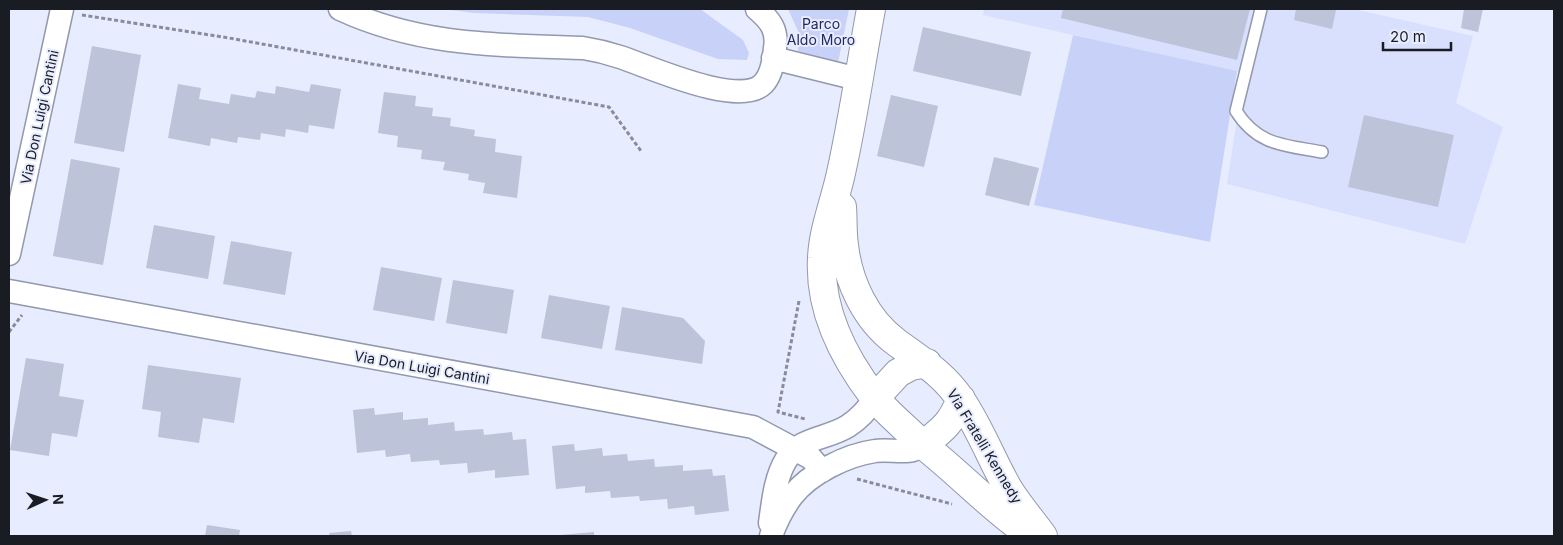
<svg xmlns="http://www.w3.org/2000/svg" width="1563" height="545" font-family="Inter,sans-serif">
  <rect width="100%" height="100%" fill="#e7ecfe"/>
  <path fill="#d8e0fd" d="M984 9H1354L1473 36 1456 103 1503 127 1465 244 1227 184 1244 73 983 15Z"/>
  <path fill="#c8d2f8" d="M444 9H700L743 40 749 53 747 60 718 59 630 28 588 17 474 13Z
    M788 9H849L838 63 798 51V31Z
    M1073 35 1237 71 1210 242 1034 205Z"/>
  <path fill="#bdc3d8" d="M1063 9H1250L1237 60 1061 18Z
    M1296 9 1336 10 1332 29 1294 20Z
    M1464 9H1483L1478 32 1461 28Z
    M923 27 1031 52 1021 96 913 71Z
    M92 46 141 55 124 152 74 143Z
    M178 84 201 88 199 99 229 104 231 94 255 98 257 91 275 94 276 86 309 92 311 84 341 89 334 129 309 125 308 133 286 129 285 137 261 133 260 140 238 137 237 143 211 138 210 146 168 138Z
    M384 92 416 96 415 106 433 108 432 116 451 118 450 126 475 130 474 136 496 139 495 152 522 156 517 198 483 193 485 183 468 180 469 174 443 170 445 162 421 159 422 150 397 147 398 136 378 133Z
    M891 95 938 106 924 167 877 156Z
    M1364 115 1454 135 1438 207 1348 187Z
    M994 157 1039 168 1029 206 985 195Z
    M71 159 120 168 103 265 53 256Z
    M154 225 215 236 208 279 146 268Z
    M231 241 292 252 285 295 223 284Z
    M381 267 442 278 434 321 373 310Z
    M453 280 514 290 507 334 446 323Z
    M549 295 610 306 602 349 541 338Z
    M622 307 683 318 705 341 702 364 615 350Z
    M26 358 64 364 59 396 84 400 77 437 52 433 49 456 10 450Z
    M148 365 241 378 234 423 203 418 199 443 158 437 161 412 142 409Z
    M374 408 375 415 403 412V420L428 418V425L454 422 455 431 483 429 484 435 512 432 513 440 526 439 529 475 495 478V470L468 473 467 463 440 465 439 460 411 462 410 454 386 457 385 450 357 453 353 410Z
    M574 444 575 451 602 448 603 456 627 454 628 461 654 459 655 467 683 465V471L712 469 713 476 725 475 729 511 695 515 694 506 668 509 667 499 640 501 639 496 611 498 610 491 585 493V486L556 489 552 446Z
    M207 525 240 530 239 536H205Z
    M351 531 352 536H330L329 533Z
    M594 532V536H560V535Z"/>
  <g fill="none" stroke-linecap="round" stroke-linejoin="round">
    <g stroke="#9399ad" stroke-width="14">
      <path id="lane" d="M1261 9 1236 111C1258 146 1285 145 1322 152"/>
    </g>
    <g stroke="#9399ad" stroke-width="25">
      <path id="street" d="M340 9C420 46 496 45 583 48 596 50 608 53 620 57 648 66 739 108 763 84 771 76 774 59 775 48 778 30 770 20 757 9
        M773 58 858 79
        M9 254 62 9
        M9 291 753 427 811 458 822 471
        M770 523C773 502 775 478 786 460 800 437 828 439 848 426 859 419 868 409 875 398
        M771 536C776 522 783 508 792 496 810 473 847 455 875 451 887 449 903 453 913 450 916 449 920 446 923 445"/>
    </g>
    <g stroke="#9399ad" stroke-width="30">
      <path id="secondary" d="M871 9C861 63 853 119 841 173 835 201 823 230 822 258 819 309 844 358 874 397 887 413 908 430 923 445 943 429 951 424 961 399
        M842 207C843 219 842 232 844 245 848 282 866 320 896 342 920 360 944 374 961 400 980 428 992 461 1009 490 1019 506 1032 521 1043 536
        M875 398 898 373 911 366 927 363
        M923 445C959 473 991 508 1029 534"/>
    </g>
    <path stroke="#888c99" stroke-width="3" stroke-dasharray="4 2.5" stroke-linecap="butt" d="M82 15 229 38 609 107 641 151
      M799 301 778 412 805 419
      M9 332 22 315
      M857 479 952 504"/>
    <use href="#lane" stroke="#fff" stroke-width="11"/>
    <use href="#street" stroke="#fff" stroke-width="22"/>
    <use href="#secondary" stroke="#fff" stroke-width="28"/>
  </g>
  <g text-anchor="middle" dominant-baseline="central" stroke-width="4" stroke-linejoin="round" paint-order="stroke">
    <g font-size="14" fill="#23295b" stroke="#e7ecfe">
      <text x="821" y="23">Parco<tspan x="821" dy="16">Aldo Moro</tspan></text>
    </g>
    <g font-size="14" fill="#1a1c24" stroke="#e7ecfe">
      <text transform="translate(39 117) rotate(-78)">Via Don Luigi Cantini</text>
      <text transform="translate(422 367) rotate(10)">Via Don Luigi Cantini</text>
      <text transform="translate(985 446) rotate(59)">Via Fratelli Kennedy</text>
    </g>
  </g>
  <rect width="1563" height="545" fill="none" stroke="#1a1c24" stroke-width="20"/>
  <g transform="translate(45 500) rotate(87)" stroke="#e7ecfe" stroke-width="4" paint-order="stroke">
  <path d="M0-4L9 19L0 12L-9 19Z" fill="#1a1c24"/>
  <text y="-8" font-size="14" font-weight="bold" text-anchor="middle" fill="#1a1c24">N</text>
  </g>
  <path d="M1383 42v8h68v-8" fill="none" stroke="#1a1c24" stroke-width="2.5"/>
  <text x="1390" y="42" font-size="15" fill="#1a1c24" stroke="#e7ecfe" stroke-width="4" paint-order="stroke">20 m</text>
</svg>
